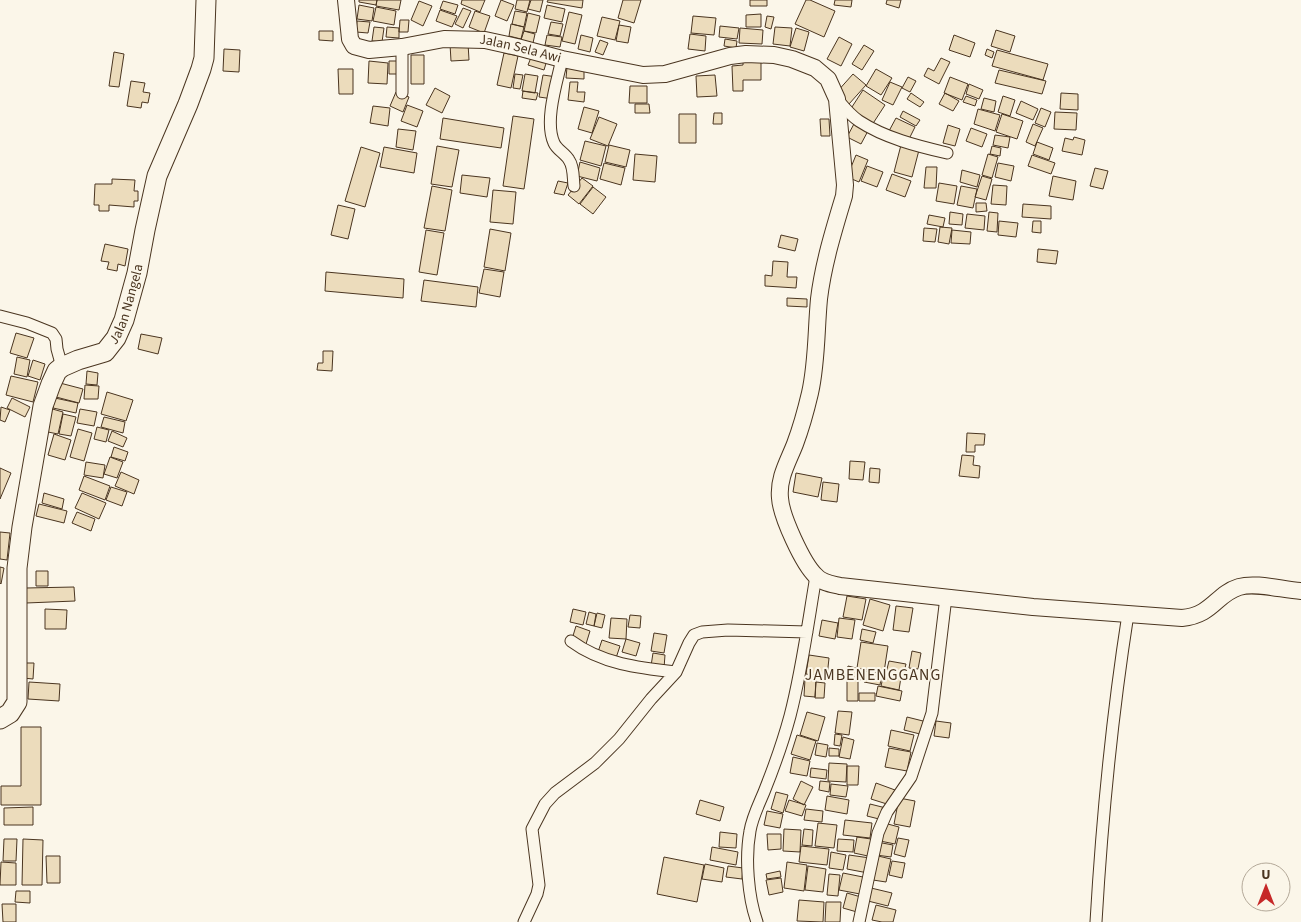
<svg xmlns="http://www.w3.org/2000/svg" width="1301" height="922" font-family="'Source Sans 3',sans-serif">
  <rect width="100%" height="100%" fill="#fbf6e9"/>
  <path fill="#ecdcbc" stroke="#4a3520" d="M359 0H377L376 5 359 2Z
    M377 0H401L399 10 376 6Z
    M462 0H485L480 12 461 4Z
    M501 0 514 5 507 21 495 16Z
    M517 0H530L527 12 515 9Z
    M531 0H543L540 12 528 9Z
    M548 0H583L582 8 547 2Z
    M623 0H641L634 23 618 18Z
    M750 0H767V6H750Z
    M806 0H810L835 11 824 37 795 24Z
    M835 0H852L851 7 834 5Z
    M887 0H901L899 8 886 4Z
    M419 1 432 6 423 26 411 20Z
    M443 1 458 5 455 14 440 9Z
    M359 5 374 8 372 21 357 19Z
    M547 5 565 9 562 22 544 18Z
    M376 7 396 11 394 25 373 21Z
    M463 8 471 11 463 28 455 24Z
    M440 10 457 16 452 27 436 21Z
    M475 11 490 16 484 33 469 27Z
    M515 11 527 13 524 27 512 24Z
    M569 12 582 15 575 44 562 41Z
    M528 13 540 16 536 33 524 31Z
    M761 14V27H746V15Z
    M693 16 716 18 714 35 691 33Z
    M767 16 774 17 771 29 765 27Z
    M602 17 620 21 615 40 597 36Z
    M400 20H409L408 32H399Z
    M357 21 370 22 368 33 356 32Z
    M551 22 563 24 560 36 548 34Z
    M511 24 524 27 521 39 509 36Z
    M619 25 631 27 628 43 616 41Z
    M720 26 739 28 737 39 719 37Z
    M374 27 384 28 382 42 372 41Z
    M387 27 399 28V38L386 37Z
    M775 27 792 28 790 46 773 44Z
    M740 28 763 30 762 44 739 43Z
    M796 28 809 32 804 51 790 47Z
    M996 30 1015 36 1010 52 991 46Z
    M319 31H333V41L319 40Z
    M524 31 535 34 533 43 521 40Z
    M690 34 706 36 705 51 688 49Z
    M547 35 562 37 560 47 545 45Z
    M581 35 593 38 590 52 578 49Z
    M954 35 975 43 970 57 949 50Z
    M839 37 852 44 841 66 827 59Z
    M725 39 737 41 736 48 724 46Z
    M600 40 608 43 603 55 595 52Z
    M468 43 469 60 451 61 450 44Z
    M864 45 874 51 862 70 852 64Z
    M224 49 240 50 239 72 223 71Z
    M987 49 994 52 992 58 985 55Z
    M997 50 1048 64 1043 80 992 66Z
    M114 52 124 54 119 87 109 86Z
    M504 53 518 56 511 88 497 85Z
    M411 55H424V84H411Z
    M532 55 547 60 544 70 528 65Z
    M941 58 950 62 939 84 924 76 928 68 934 71Z
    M369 61 388 63 387 84 368 83Z
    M389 61H400V74H389Z
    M743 61H761V80H743V91H733L732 66 743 65Z
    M567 67 584 68V79L566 78Z
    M338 69H353V94H339Z
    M876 69 892 78 881 95 866 86Z
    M999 70 1046 81 1042 94 995 83Z
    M515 74 523 75 520 89 513 88Z
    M525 74 538 76 535 93 522 91Z
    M853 74 866 85 849 104 836 93Z
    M543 75 557 77 553 99 539 97Z
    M715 75 717 96 697 97 696 76Z
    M908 77 916 81 910 92 902 88Z
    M950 77 968 84 962 100 944 93Z
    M131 81 145 83 143 92 150 93 148 103 142 102 141 108 127 106Z
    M570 82H578L577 92H585L584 102 568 100Z
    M890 82 902 87 893 105 882 100Z
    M969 84 983 90 979 99 966 94Z
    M630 86H647V103H629Z
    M435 88 450 96 442 113 426 105Z
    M863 90 885 105 872 125 850 110Z
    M523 91 538 93 536 100 522 98Z
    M396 92 409 97 403 112 390 106Z
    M911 93 924 102 920 107 907 99Z
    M945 93 959 101 953 111 939 104Z
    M1061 93 1078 94V110L1060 109Z
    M966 96 977 100 975 106 963 102Z
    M1003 96 1015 100 1010 116 998 112Z
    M984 98 996 101 994 112 981 109Z
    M1021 101 1038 109 1033 120 1016 113Z
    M635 104H649L650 113H635Z
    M407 105 423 111 417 127 401 121Z
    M373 106 390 108 388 126 370 123Z
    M584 107 599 111 592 133 578 129Z
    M1041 108 1051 112 1045 127 1035 123Z
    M978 109 1000 115 995 131 974 124Z
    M903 111 920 120 916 126 900 117Z
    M1055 112 1077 113 1076 130 1054 129Z
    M714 113H722V124H713Z
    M679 114H696V143H679Z
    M1002 114 1023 121 1017 139 996 132Z
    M513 116 534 119 524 189 503 186Z
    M599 117 617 124 608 146 590 139Z
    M443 118 504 128 501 148 440 139Z
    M896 118 915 127 908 141 889 131Z
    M820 119H829L830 136H821Z
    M855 122 869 129 861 144 847 137Z
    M1033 124 1043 128 1035 146 1026 142Z
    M948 125 960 129 955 146 943 143Z
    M971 128 987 134 982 147 966 141Z
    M398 129 416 131 413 150 396 147Z
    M995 135 1010 137 1008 148 993 145Z
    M1074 137 1085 140 1082 155 1062 151 1065 138 1073 140Z
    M585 141 606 146 601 166 580 160Z
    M1037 142 1053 148 1049 160 1033 154Z
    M609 145 630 150 626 167 605 162Z
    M901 145 919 150 912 177 894 172Z
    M437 146 459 150 452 187 431 184Z
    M992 146 1001 148 1000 156 990 154Z
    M361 147 380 153 365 207 345 201Z
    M384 147 417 153 414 173 380 167Z
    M635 154 657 156 655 182 633 180Z
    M988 154 998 157 992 178 982 175Z
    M856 155 868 160 859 182 847 177Z
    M1032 155 1055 163 1051 174 1028 166Z
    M580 162 600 168 597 181 577 176Z
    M604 163 625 168 621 185 600 179Z
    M998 163 1014 166 1011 181 995 177Z
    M867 166 883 172 877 187 861 181Z
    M926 167H937L936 188H924Z
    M1095 168 1108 171 1103 189 1090 186Z
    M962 170 980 175 977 187 960 182Z
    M892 174 911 181 905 197 886 190Z
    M462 175 490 178 487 197 460 193Z
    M982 176 992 179 986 200 975 197Z
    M1053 176 1076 181 1073 200 1049 196Z
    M582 178 593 186 579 204 568 195Z
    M112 179 135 180 134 191H138V201H134V207L109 205V211H99V205H94L95 184H112Z
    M558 181 568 183 564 195 554 193Z
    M939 183 957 186 954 204 936 201Z
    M993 185 1007 186 1006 205 991 204Z
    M432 186 452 190 445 231 424 228Z
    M961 186 977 189 973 208 957 205Z
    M593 187 606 197 593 214 580 204Z
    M493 190 516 192 513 224 490 222Z
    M976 203H986L987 211 976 212Z
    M1023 204 1051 206V219L1022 217Z
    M338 205 355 209 348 239 331 235Z
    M950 212 963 214 962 225 949 224Z
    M989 212 998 213 997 232 987 231Z
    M967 214 985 216 984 230 965 228Z
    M929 215 945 218 943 227 927 224Z
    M999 221 1018 223 1016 237 998 235Z
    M1033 221H1041V233L1032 232Z
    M940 227 952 228 949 244 938 242Z
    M924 228 937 229 935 242 923 241Z
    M490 229 511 233 505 271 484 267Z
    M426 230 444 233 437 275 419 272Z
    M952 230 971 232 970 244 951 243Z
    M781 235 798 239 795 251 778 247Z
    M105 244 128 249 125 266 118 264 117 271 107 269 109 262 101 261Z
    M1038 249 1058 251 1056 264 1037 262Z
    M773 261 788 262 787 277H797L796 288 765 286V275L772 276Z
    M484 269 504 272 500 297 479 293Z
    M326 272 404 279 403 298 325 291Z
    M424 280 478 287 476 307 421 301Z
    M787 298 807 299V307L787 306Z
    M16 333 34 338 27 358 10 353Z
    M141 334 162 338 158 354 138 349Z
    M323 351H333L332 371 317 370 318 363H323Z
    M17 357 30 360 27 377 14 374Z
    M33 360 45 364 40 380 28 376Z
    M87 371 98 373 97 385 86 384Z
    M11 376 38 382 33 402 6 395Z
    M60 383 83 389 79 403 56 397Z
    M85 385 99 386 98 399H84Z
    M107 392 133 400 126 421 101 414Z
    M12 398 30 407 25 417 7 408Z
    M55 398 78 403 76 413 53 408Z
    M1 407 10 410 5 422 0 420Z
    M49 408 63 412 58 434 43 431Z
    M80 409 97 412 94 426 77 423Z
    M63 414 76 417 71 436 59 434Z
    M104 417 125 422 123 433 101 427Z
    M97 427 109 430 106 442 94 439Z
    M78 429 92 433 84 461 70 457Z
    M112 431 127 438 123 447 108 441Z
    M967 433 985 434 984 445H975V452H966Z
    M54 434 71 440 65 460 48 455Z
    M114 447 128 452 125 461 111 457Z
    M962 455 974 456 973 465 980 466 979 478 959 476Z
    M110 457 123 462 117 478 104 474Z
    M850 461 865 462 863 480 849 479Z
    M86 462 105 465 103 478 84 475Z
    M0 468 11 473 0 499Z
    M870 468 880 469 879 483 869 482Z
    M121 472 139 480 134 494 115 486Z
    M796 473 822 478 818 497 793 492Z
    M84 476 110 486 105 500 79 490Z
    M823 482 839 484 837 502 821 500Z
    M111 487 127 492 122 506 106 500Z
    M44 493 64 499 62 509 42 503Z
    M82 493 106 503 99 519 75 508Z
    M39 504 67 511 64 523 36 516Z
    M77 512 95 519 91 531 72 523Z
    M0 532 10 533 7 560 0 559Z
    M0 567 4 568 1 584 0 583Z
    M36 571H48V586H36Z
    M74 587 75 601 26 603V588Z
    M847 596 866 599 862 620 843 617Z
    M870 599 890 605 883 631 863 625Z
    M896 606 913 608 909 632 893 630Z
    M45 609 67 610 66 629H45Z
    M573 609 586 612 583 625 570 622Z
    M589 612 596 614 594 626 586 624Z
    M597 613 605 615 602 628 594 626Z
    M630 615 641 616 640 628 628 627Z
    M611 618 627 619 626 639 609 638Z
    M839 618 855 620 852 639 837 637Z
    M822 620 838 623 835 639 819 636Z
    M576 626 590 631 586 644 572 639Z
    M862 629 876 632 873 643 860 640Z
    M654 633 667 635 664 653 651 651Z
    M626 639 640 643 636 656 622 652Z
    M602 640 620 646 615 661 597 655Z
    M861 642 888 646 884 672 857 668Z
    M912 651 921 653 918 669 909 668Z
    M653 653 665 655 664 668 651 666Z
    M809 655 829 658 827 677 806 674Z
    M889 661 906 664 903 676 886 673Z
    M24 663H34L33 679 23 678Z
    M848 666 860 669 857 678 846 675Z
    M861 669 865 670 862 680 858 679Z
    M865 671 882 673 880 685 864 682Z
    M884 673 901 677 899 690 881 686Z
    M805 679H816L815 697 804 696Z
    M847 680H858V701H847Z
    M29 682 60 684 59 701 28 699Z
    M816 682 825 683 824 698H815Z
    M878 686 902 691 900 701 876 696Z
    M859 693H875V701H859Z
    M838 711 852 712 849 735 835 733Z
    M807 712 825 717 818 741 800 735Z
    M907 717 927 722 924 735 904 730Z
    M936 721 951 723 949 738 934 736Z
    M21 727H41V805H1V786H21Z
    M891 730 914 735 910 751 888 746Z
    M835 734 842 735 840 746 834 745Z
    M797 735 816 741 810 760 791 754Z
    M843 737 854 740 850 759 839 757Z
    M817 743 828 745 826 757 815 755Z
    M829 748 839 749V756H829Z
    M889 748 911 752 907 771 885 767Z
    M793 757 810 761 807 776 790 773Z
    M829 763 847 764 846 782 828 781Z
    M847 766H859L858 785H847Z
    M811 768 827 770 826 779 810 777Z
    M801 781 813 787 804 805 793 799Z
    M820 781 830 782 829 792 819 790Z
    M876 783 895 790 890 805 871 799Z
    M831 784 848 786 846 797 830 795Z
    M776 792 788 795 783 813 771 809Z
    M827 796 849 800 847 814 825 810Z
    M899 798 915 801 910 827 894 824Z
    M700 800 724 807 720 821 696 814Z
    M789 800 806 805 802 816 785 811Z
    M870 804 886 808 883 820 867 816Z
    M33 807V825H4V808Z
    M806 809 823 811 822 822 804 820Z
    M767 811 783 814 780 828 764 825Z
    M845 820 872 823 870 838 843 835Z
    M818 823 837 825 834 848 815 846Z
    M884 823 899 827 895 844 880 841Z
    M784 829 801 830 800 852 783 851Z
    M804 829 813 830 812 846 802 845Z
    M720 832 737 834 736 848 719 847Z
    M767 834H781V849L768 850Z
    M857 837 871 839 868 856 854 853Z
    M898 838 909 840 905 857 894 854Z
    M4 839H17L16 861H3Z
    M23 839 43 840 42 885H22Z
    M838 839 854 840 853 852 837 851Z
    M877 842 893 845 891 857 876 855Z
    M801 846 829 849 827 865 799 862Z
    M712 847 738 852 736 865 710 860Z
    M831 852 846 855 843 870 829 868Z
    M849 855 870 858 868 873 847 869Z
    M46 856H60V883H47Z
    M878 856 891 859 886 882 873 880Z
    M664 857 704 865 697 902 657 894Z
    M892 861 905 863 902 878 889 875Z
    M1 862 16 863V885H0Z
    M787 862 807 865 804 891 784 888Z
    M705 864 724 868 722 882 702 879Z
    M728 866 743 868 742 879 726 877Z
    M808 866 826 869 823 892 805 890Z
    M780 871 781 877 767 879 766 874Z
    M843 873 863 877 860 894 839 890Z
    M829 874 840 875 838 896 827 895Z
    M781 878 783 892 769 895 766 880Z
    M871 888 892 893 888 906 868 901Z
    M16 891H30V903L15 902Z
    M847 893 861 897 857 912 843 908Z
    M799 900 824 902 823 922 797 921Z
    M826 902H841L840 922H825Z
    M2 904H16V922H3Z
    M876 905 896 910 893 922H882L872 920Z"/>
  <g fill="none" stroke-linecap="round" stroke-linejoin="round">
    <g stroke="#4a3520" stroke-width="13">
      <path id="street" d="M562 59C557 82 544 121 554 143 557 150 565 153 569 160 574 167 573 178 574 186
        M402 93V47
        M837 99C843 106 850 115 859 121 885 138 917 146 947 153
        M0 316 27 323 52 333 56 339 57 349 62 367
        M571 641C602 664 639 668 676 672
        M524 922 537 894 539 885 532 829 545 804 555 793 595 763 619 739 651 699 676 672 689 643 694 635 702 632 728 630 807 632
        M757 922C748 897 745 858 750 831 752 818 759 804 764 792 774 767 783 742 790 716 802 670 808 623 816 576
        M859 922 878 833 887 812 911 777 932 713 946 597
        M1096 922C1102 819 1112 716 1128 614"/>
    </g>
    <g stroke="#4a3520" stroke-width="18">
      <g id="secondary">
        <path id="s1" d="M346 0 350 39 354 46 369 50 402 47 444 39 485 40 517 47 562 59 643 75 665 74 730 56 746 54 774 55 792 59 815 68 828 79 837 99 845 185 844 196C834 229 823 265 819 299 816 331 817 362 810 393 806 410 801 428 795 444 788 462 778 478 780 498 781 516 803 564 816 576 822 583 832 584 840 586L1033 607 1182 618C1213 615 1216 594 1239 587 1256 582 1283 590 1301 591"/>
      </g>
    </g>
    <g stroke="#4a3520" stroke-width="21">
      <g id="primary">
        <path id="s2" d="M0 719 10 713 17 702V568L22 527 43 406 51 384 57 371 62 367 78 360 105 352 116 338 124 320 137 273 145 230 157 176 188 104 201 69 204 58 206 0"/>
      </g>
    </g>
    <use href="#street" stroke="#fbf6e9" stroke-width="11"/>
    <use href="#secondary" stroke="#fbf6e9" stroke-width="16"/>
    <use href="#primary" stroke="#fbf6e9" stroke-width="19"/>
  </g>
  <g text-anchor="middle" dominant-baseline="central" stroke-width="4" stroke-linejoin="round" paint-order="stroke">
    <g font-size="14" fill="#4a3520" stroke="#fbf6e9">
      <text stroke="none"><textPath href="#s1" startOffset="216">Jalan Sela Awi</textPath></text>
      <text stroke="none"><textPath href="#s2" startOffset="466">Jalan Nangela</textPath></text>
    </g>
    <g font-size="16" letter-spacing="1" fill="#4a3520" stroke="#fbf6e9">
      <text x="873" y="675">JAMBENENGGANG</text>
    </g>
  </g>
  <g transform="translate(1266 887)"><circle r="24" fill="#fbf6e9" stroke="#b4a999"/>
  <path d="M0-4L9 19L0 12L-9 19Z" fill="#c62828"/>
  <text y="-8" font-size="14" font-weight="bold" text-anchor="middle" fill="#4a3520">U</text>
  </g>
</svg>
